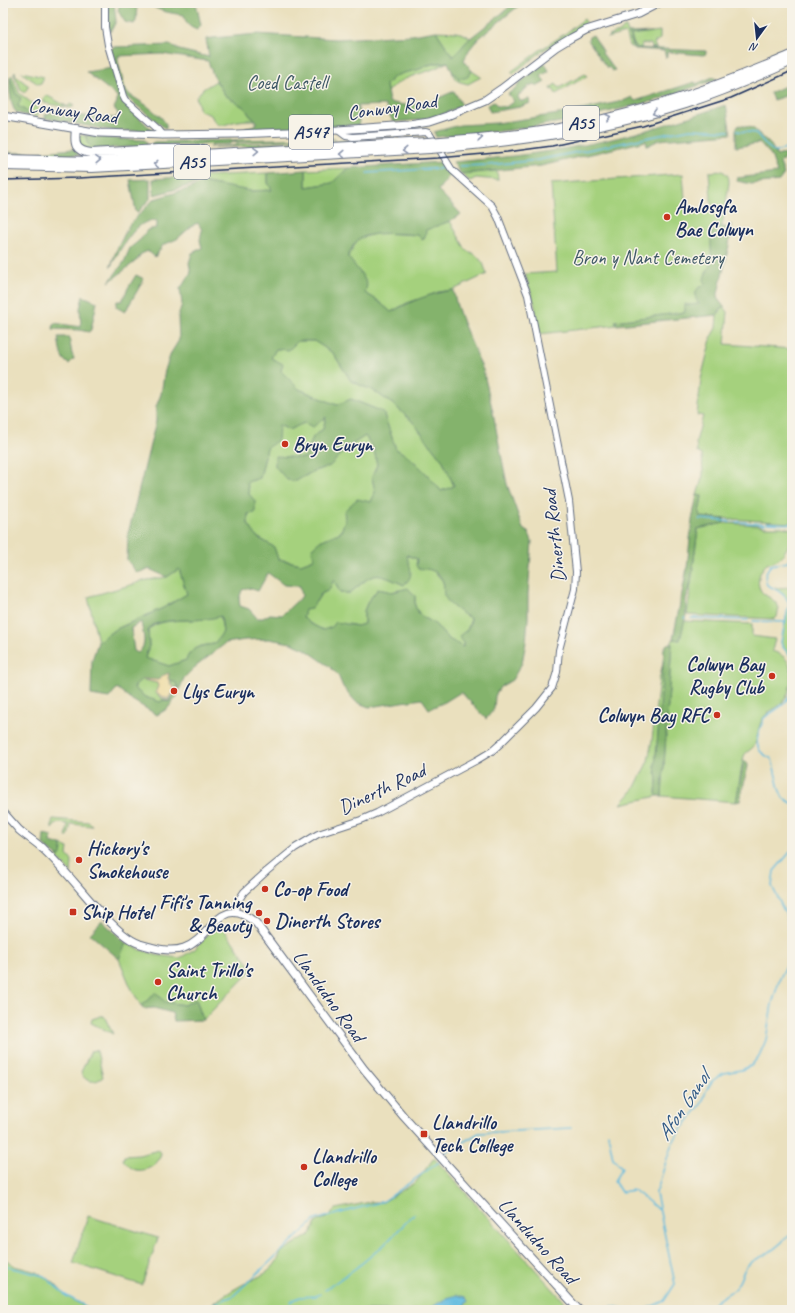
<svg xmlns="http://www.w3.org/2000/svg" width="795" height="1313" font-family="Caveat,sans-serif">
  <rect width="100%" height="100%" fill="#f7f3e8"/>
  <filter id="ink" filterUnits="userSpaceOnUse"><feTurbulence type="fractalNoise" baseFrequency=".025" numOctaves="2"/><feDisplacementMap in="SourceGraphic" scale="8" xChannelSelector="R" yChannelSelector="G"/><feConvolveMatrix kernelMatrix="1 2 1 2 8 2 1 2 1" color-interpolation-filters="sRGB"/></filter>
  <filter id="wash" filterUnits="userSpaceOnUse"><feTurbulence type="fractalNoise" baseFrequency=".012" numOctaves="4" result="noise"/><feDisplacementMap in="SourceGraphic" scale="16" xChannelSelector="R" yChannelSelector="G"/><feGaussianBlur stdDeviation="0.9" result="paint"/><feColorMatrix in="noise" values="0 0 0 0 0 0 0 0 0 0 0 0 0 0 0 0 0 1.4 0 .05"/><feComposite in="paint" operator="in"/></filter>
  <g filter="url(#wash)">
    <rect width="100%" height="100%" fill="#eae0be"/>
    <path fill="#a5d17d" stroke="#60806e" d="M584 19 586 22 576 31 542 51 513 74 511 72 540 50 566 33Z
      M624 27H626L633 46 635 49 629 46 625 33 607 38 609 36 621 31Z
      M436 31C446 32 462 30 470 38L453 57Z
      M660 31V39L654 43 656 48H652L651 44H642L641 48 635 47 630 35Z
      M448 62C441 65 435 69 428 71 412 76 398 80 387 92L386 85C397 71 405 74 420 69 423 68 426 66 429 65 434 63 442 63 448 62Z
      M15 71 16 76 29 86 24 93 21 90 14 74Z
      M452 71 458 78 469 76 472 71 481 77 468 84C457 81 455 82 452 71Z
      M22 72 44 77 41 83 38 84 22 73Z
      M585 74 587 76 556 94 553 89 551 90 550 88 556 84 559 88Z
      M12 75 19 93 39 109 37 117C32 116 21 109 17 105L19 96 16 94 10 77Z
      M216 81 225 95 245 108 250 116 256 120C250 120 244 120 239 121 226 122 219 133 211 115L200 111 196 97 203 89Z
      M46 95 68 107 70 104 74 106 70 108 44 103 45 101 42 100Z
      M80 135 81 136 86 135 85 137 94 149 90 150 80 146 78 136Z
      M326 138 336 139 233 142 237 140Z
      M340 140 350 142 293 146 210 147 232 146 240 144 336 142Z
      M348 168 332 183 306 187V170Z
      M497 171 498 180 476 178 470 181 461 174Z
      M722 171C728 174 729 177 729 183L724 215 704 310 616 321 617 325 540 334 534 302 525 274 557 272 551 184 683 174 686 211H712L709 172Z
      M268 173V183L273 190 251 191 235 189 203 182V176Z
      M450 221 466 250 476 255 483 263 487 274 453 290 438 292 425 297 407 303 391 312 377 300 365 293 348 257 358 239 378 233 418 235 425 230Z
      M724 307 728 312 725 344 792 349V523L700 517 699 512 702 496 697 495 703 475 702 455 697 452 696 442 703 416 697 415 701 379 712 335 716 328 717 315Z
      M298 341H314L333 353 351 381 374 391 394 405 412 421 443 461 454 486 441 491C428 475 415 459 396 449L383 412 351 399 337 405 299 389 281 371 271 358 276 349Z
      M326 416 323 429 313 437 305 458 275 457 296 481 314 471 330 466 347 448 365 436 374 449 377 465 372 477 375 492 371 502 345 520 341 532 320 541 314 559 301 564 278 559 274 547 257 537 248 524 249 494 247 482 260 478 267 448 279 425 289 430 295 426Z
      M724 523 758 525 765 527H782L792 529C792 532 793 536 792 538 791 542 782 557 779 559 775 562 771 562 767 564 760 569 756 581 760 589 763 597 775 597 779 608L777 617 775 619 687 615 698 528Z
      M406 555 417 559 425 568 433 570 443 581 444 588 450 604 471 619 463 642V648L447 638 435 624 420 615 415 606V596L398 590 392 592 378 589 368 601 364 611V624L357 626 349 624 323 630 309 623 303 617 305 610 316 602 321 594 329 590 334 579 340 593H350L371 576 382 575 404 585Z
      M179 569 187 594 163 608 114 630 98 642 88 597 134 584 141 581 167 577Z
      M792 587V658L782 646 781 642 789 604C788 597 781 593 775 588Z
      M220 615 223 632 214 644C201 646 192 646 186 660L169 666 145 658 149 646 148 630C164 614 200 625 220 615Z
      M684 621 752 624V636L775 639 772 651C779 653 786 657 789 664 793 673 791 691 785 699 780 708 770 709 764 717 757 726 759 737 754 746 752 749 748 751 745 754 742 759 738 794 736 802L662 796 672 643 673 639 680 640Z
      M664 658 659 722 655 766 657 781 656 794 658 796 621 804 634 789 648 761 652 740 659 680Z
      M141 679 157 683 158 686 156 692 160 697 168 701 177 688 171 684 170 681 176 683 178 687 169 703 163 700 160 702 145 697 134 688 138 681Z
      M53 819 88 822 91 824 92 826 71 824 68 837H66L68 824 57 823 52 829V822Z
      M61 845 68 848 67 855 72 861 71 873 56 856 59 857 62 847Z
      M219 923 253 969 203 1020 196 999 184 1005 178 1004 165 1002 156 993 141 1006 131 988 119 959 126 943 141 950 155 954V955L180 958 195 949Z
      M101 1016H104L113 1034 91 1023 92 1019Z
      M94 1050 97 1051 103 1077C95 1084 84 1082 81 1072L91 1051Z
      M159 1150 161 1153C160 1164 147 1172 136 1170 131 1169 127 1164 123 1160L124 1156 139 1155Z
      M434 1158 561 1298 569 1310H203C215 1302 227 1293 240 1286 258 1276 274 1274 281 1252L311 1234 316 1222 326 1218 335 1209 371 1202H383L416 1182Z
      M88 1216 158 1238 142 1285 73 1263Z
      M3 1257 14 1266 37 1272 53 1282 65 1295 90 1310H3Z"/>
    <path fill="#84b36c" stroke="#507165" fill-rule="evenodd" d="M106 3H114L116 21 111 31H108Z
      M125 3H137L136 21 134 24 125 22 118 11 119 6Z
      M148 3H196L201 25 197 30C189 27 186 24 184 15 171 13 158 12 148 3Z
      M514 3H522L478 39 469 50 464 60 472 71C468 78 466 79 458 78L452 71 448 62C441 63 434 63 428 65 425 66 423 68 420 69 405 74 397 71 386 85L389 102 404 105 428 103 454 91 462 105 442 115 420 120 393 122 385 105 358 106 359 125 245 130 247 127 256 125V120L250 116 245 108 225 95 213 75 208 61 162 54 118 56V61L125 89 130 95 146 105 161 117 166 124V129L125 96 111 49 114 47 171 45 175 47 179 50 209 57 206 39 213 38 257 34 336 39 412 35 436 31 453 57 469 39 501 14Z
      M652 32 631 35 634 45 639 48 706 51V54L703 55 667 52V56L666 58 664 51 635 49 633 46 628 33Z
      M593 35 603 51 602 53 615 70 612 71 609 67 607 68 588 40 589 37Z
      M545 63 549 71 541 76 545 82 538 86 534 84 529 86 519 95 518 97 520 101H522L529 99 530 103 520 107 490 112 487 105 494 102 497 106 506 107 514 101 508 94 518 86V84Z
      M113 68 122 101 153 131H115L45 118V115L52 112 68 115 114 118 117 117 118 113 114 108 117 102V96L86 72Z
      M10 77 16 94 21 98 18 106 28 112 32 116C27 115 21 115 16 112 10 106 9 86 10 77Z
      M713 77 717 79 654 101 574 120 510 130 436 137 434 132 460 125 497 123 572 112 623 101 632 97 635 101 695 82 696 84Z
      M792 83V94L773 100 770 93Z
      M726 105 731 134 659 140 647 146 646 141 541 166 461 174 453 162C503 158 554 152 603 141 645 132 686 118 726 105Z
      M739 125 753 128 771 145 777 156 792 151V154L788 155 780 163 784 174 779 181 751 184 737 181V178L777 173 771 155 760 143 736 147V129Z
      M86 135 116 139 145 140 147 142V146L94 149 87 143Z
      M237 140 229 144 151 146 152 143 154 142Z
      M73 149 80 155H49L3 153V152L29 153Z
      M442 162 450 175 438 190 461 214 450 221 426 230 425 237 422 240 418 235C405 234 367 230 357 241 353 245 350 251 348 257L363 276 367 285 365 293 377 300 391 312C411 301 431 293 453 290L457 306 463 323 483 370 493 412 497 434 507 484 523 529 529 533 532 541 528 594V618L526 642 522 663 512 680 500 687 495 696 494 709 486 719 461 692 445 702 429 709 422 699 369 707 356 702 343 687 338 675 329 666 305 649 291 643 269 639 245 640 226 643 194 668 184 678 176 698 167 709 157 715 132 700 117 688 109 698 91 695 92 660 98 642 114 630 163 608 187 594 179 569 167 577 149 569 137 573 127 560 128 534 156 421V407L161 394 165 370 171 353 179 340 178 316 182 304 180 289 191 273 189 263 192 253 202 248 200 240 202 230 198 223 193 225 177 239 163 245 155 257 148 251 141 254 136 261 109 282 124 262 130 248 141 239 147 230 156 228 157 225V221C136 216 118 254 110 268L116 251 129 225 154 199 191 188 201 182 251 191 272 190 268 183V173L306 170V187L332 183 348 168ZM298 341H314L333 353 351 381 374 391 394 405 412 421 443 461 454 486 441 491C428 475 415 459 396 449L383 412 351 399 337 405 299 389 281 371 283 364 271 358 276 349 289 350ZM326 417 323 429 313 437 305 458 275 456V466L287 480 296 481 314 471 330 466 347 448 365 436 374 449 377 465 372 477 375 492 371 502 357 499 344 511 345 520 341 532 320 541 312 548 314 559 301 564 278 559 274 547 257 537 248 524V514L255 513V501L249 494 247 482 260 478 267 448 278 440 279 425 289 430 304 423 313 427ZM407 555 417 559 416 565 418 569C429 568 439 571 443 582 445 587 442 593 445 597 450 607 462 613 471 619L468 629 459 636 463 642V647L447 638 435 624 420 615 415 606V596L408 588 392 592 378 589 368 601 364 611V624L357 626 336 622 332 627 323 630 309 623 303 617 305 610 311 609 321 594 329 590 334 580 340 593H350C375 572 373 571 404 585 416 574 409 568 407 555ZM268 573 284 585 300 586 302 596 282 615 270 614 263 618H257L249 609 240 606 239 599 242 590 249 588 258 591ZM221 616 223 632 214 644C201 646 192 646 186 660L169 666 145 658 149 646 148 630C150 628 152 625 155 624 175 617 200 623 221 616ZM141 622C143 635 148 644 138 653L134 651 131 628ZM169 674 168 679 176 683 178 687 169 702 163 700 160 702 145 697 134 688C143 673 145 684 157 680 161 679 165 676 169 674Z
      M196 176V183L192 185 154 195 153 179Z
      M150 179V199L138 212H136L130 180Z
      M731 224 729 245 717 298 724 307 719 311V313L717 315 617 325 615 321 685 312V304L689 305 699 304C694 298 694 293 699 287L703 286 705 283C702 276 708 272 710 265 713 254 709 243 712 232L716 230 718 226 728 228Z
      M136 275 144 279 125 312 116 307 117 301H122L128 288Z
      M83 296 97 302 91 330 89 332 79 330 53 329 54 323 81 327 80 308Z
      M58 337H69L72 354 74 358 73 360 69 364C59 359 60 346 58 337Z
      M697 495 702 496 699 512 700 517 724 519V523L698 529 691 582 686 599V615L680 640 673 639 687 568 692 520Z
      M672 643 662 796H658L656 794 657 781 655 766 659 722 664 648 667 644Z
      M744 760 747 762 748 766 740 801 736 802Z
      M44 834 52 836 51 842 61 845C63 848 62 854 59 857L43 845Z
      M102 921 126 943 119 959 90 934Z
      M156 992 165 1002 178 1004 184 1005 196 999 203 1020 174 1021 172 1013 154 1008 143 1009 141 1006Z"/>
    <path fill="#eeda9e" stroke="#84847e" d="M169 673 168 679 170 681 171 685 175 688 168 699 156 693V691L158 686 157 683 141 679 158 680 164 675Z"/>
    <path fill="#61bbdf" stroke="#3e759e" d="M457 1295 465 1297 468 1301 460 1310H427L447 1298Z"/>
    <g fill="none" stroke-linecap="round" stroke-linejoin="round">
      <path stroke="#61bbdf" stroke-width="1.5" d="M737 131 756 133 768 147 775 152 782 150 792 144
        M459 166 489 165 538 160 690 129 729 131
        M367 173 443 168
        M699 519 765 524
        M767 523 792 524
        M792 544 791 558 788 562 771 565C765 572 764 577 767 585 776 589 787 595 789 604L781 642 782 646 792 658
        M684 618H685
        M691 618 748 620
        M753 621 786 622
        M792 689C787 707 776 708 764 718 761 727 754 740 759 749 761 754 768 757 772 759L779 789 783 798 792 803
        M792 850 774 871 772 886 786 915 792 934
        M786 915 792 914
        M608 1133 613 1158 622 1168 614 1181 621 1192 634 1190 659 1210
        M444 1153 479 1133 571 1128
        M3 1262 8 1267 44 1276 65 1295 92 1310
        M325 1290 360 1265 385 1244 414 1214
        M290 1302 300 1297 316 1296 320 1294
        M612 1306 629 1310
        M199 1310 233 1296 315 1220 384 1201 439 1162
        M644 1310 664 1301 675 1284 656 1193 671 1146 679 1132 702 1103 706 1091 712 1081 723 1073 741 1070 751 1066 759 1056 766 1040 772 1004 780 978 792 954
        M709 1310C716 1298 723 1298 733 1290 741 1284 741 1273 747 1266 753 1259 761 1258 768 1253 777 1247 785 1240 792 1232"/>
    </g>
  </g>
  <g filter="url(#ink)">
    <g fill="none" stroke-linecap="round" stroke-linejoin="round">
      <g stroke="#636d80" stroke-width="8">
        <path id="tertiary" d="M105 3V27L108 45 123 96 125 100 159 130 163 135
          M235 912 236 904 244 892 267 871 295 848 318 834 361 820 377 813 477 760 492 751 501 743 536 708 552 688 557 672 559 650 575 589 576 572 569 501 528 295 498 217 492 206 452 170 429 133 426 132 353 137 346 136 338 130"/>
      </g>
      <g stroke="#636d80" stroke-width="9">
        <path id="secondary" d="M3 812C8 818 14 824 19 830 27 837 36 842 43 849 65 869 83 894 104 916 114 926 126 939 140 944 153 948 170 953 184 948 213 938 219 892 256 923L364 1069 404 1117 579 1310"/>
      </g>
      <g stroke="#636d80" stroke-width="9">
        <path id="primary" d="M3 116 100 133 163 135 236 134 338 130 409 125 429 122 447 116 485 100 501 89 556 47 571 38 586 30 638 14 659 3"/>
      </g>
      <g stroke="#636d80" stroke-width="10">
        <path id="trunk" d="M76 129C74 144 75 151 91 153L158 149H203
          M441 141C472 139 503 136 534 132 583 125 632 113 679 98 717 86 755 70 792 55
          M443 148C525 141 606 129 685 104 721 92 757 77 792 61
          M3 159 94 161 234 152 428 142
          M3 166 92 168 430 149"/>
      </g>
      <use href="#tertiary" stroke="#fff" stroke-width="6"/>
      <use href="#secondary" stroke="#fff" stroke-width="7"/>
      <use href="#primary" stroke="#fff" stroke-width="7"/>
      <use href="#trunk" stroke="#fff" stroke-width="8"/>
      <path stroke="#1b2f5e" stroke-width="1.5" d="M3 180 79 178 438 158 507 152 552 146 643 126 731 98 792 71"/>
      <g stroke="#636d80" stroke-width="10" stroke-linecap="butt">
        <path id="trunk-bridge" d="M428 142 441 141
          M430 149 443 148"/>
      </g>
      <use href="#trunk-bridge" stroke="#fff" stroke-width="8"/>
    </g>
    <defs><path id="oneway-chevron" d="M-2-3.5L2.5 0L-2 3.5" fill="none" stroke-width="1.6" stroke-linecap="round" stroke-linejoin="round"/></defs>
    <g stroke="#8d97ae">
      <use href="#oneway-chevron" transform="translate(655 113) rotate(164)"/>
      <use href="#oneway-chevron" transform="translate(608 117) rotate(-14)"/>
      <use href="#oneway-chevron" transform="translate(480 138) rotate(-5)"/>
      <use href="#oneway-chevron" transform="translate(256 151) rotate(-2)"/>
      <use href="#oneway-chevron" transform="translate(405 151) rotate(177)"/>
      <use href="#oneway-chevron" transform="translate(342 154) rotate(177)"/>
      <use href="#oneway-chevron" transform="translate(98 160) rotate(-3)"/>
      <use href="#oneway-chevron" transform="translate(156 164) rotate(177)"/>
    </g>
  </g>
  <g fill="#c8321e" stroke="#f7f3e8" stroke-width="1.5">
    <circle cx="667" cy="217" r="4"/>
    <circle cx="285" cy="444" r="4"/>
    <circle cx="772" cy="676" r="4"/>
    <circle cx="174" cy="691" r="4"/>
    <circle cx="717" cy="715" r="4"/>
    <circle cx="79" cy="860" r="4"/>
    <circle cx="265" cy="889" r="4"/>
    <rect x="69" y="908" width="8" height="8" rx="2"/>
    <circle cx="259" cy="913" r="4"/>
    <circle cx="267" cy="921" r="4"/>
    <circle cx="158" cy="982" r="4"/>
    <rect x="420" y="1130" width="8" height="8" rx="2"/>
    <circle cx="304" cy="1167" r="4"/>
  </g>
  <g text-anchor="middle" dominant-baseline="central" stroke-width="3" stroke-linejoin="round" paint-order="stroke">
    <g fill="#f7f3e8" stroke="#5d6a87" stroke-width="1">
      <rect x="563" y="106" width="36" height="34" rx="3"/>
      <rect x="289" y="115" width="44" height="34" rx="3"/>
      <rect x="174" y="145" width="36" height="34" rx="3"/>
    </g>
    <g font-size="19" font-weight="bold" fill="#1b2f5e">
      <text x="581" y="123">A55</text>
      <text x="311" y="132">A547</text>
      <text x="192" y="162">A55</text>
    </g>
    <g font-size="20" fill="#3e5866" stroke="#f7f3e8">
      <text x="287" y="82">Coed Castell</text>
      <text x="648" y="257">Bron y Nant Cemetery</text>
    </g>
    <g font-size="20" fill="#1b2f5e" stroke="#f7f3e8">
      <text transform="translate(392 107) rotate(-8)">Conway Road</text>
      <text transform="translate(73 111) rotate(8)">Conway Road</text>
      <text transform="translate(554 536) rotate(-96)">Dinerth Road</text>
      <text transform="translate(382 789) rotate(-25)">Dinerth Road</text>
      <text transform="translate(329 996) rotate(54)">Llandudno Road</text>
      <text transform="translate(538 1241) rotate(48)">Llandudno Road</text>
    </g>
    <g font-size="20" font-weight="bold" fill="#1b2f5e" stroke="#f7f3e8" text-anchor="start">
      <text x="675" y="206">Amlosgfa<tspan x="675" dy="23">Bae Colwyn</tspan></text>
      <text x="293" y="444">Bryn Euryn</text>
      <text x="764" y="664" text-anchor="end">Colwyn Bay<tspan x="764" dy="23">Rugby Club</tspan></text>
      <text x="182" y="691">Llys Euryn</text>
      <text x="709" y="715" text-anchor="end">Colwyn Bay RFC</text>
      <text x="87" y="848">Hickory's<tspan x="87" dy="23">Smokehouse</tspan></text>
      <text x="273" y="889">Co-op Food</text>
      <text x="251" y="902" text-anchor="end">Fifi's Tanning<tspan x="251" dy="23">&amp; Beauty</tspan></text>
      <text x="81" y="912">Ship Hotel</text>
      <text x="275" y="921">Dinerth Stores</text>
      <text x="166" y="970">Saint Trillo's<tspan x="166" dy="23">Church</tspan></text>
      <text x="432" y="1122">Llandrillo<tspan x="432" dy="23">Tech College</tspan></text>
      <text x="312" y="1156">Llandrillo<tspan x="312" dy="23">College</tspan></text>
    </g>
    <g font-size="21" font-style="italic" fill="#305985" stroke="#f7f3e8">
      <text transform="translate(683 1106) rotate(-56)">Afon Ganol</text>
    </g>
  </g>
  <rect width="795" height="1313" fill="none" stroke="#f7f3e8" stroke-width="16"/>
  <g transform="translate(757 38) rotate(195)" stroke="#f7f3e8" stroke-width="3" paint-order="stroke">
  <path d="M0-3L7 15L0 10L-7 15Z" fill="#1b2f5e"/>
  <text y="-6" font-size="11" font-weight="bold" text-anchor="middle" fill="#1b2f5e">N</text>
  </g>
</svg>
